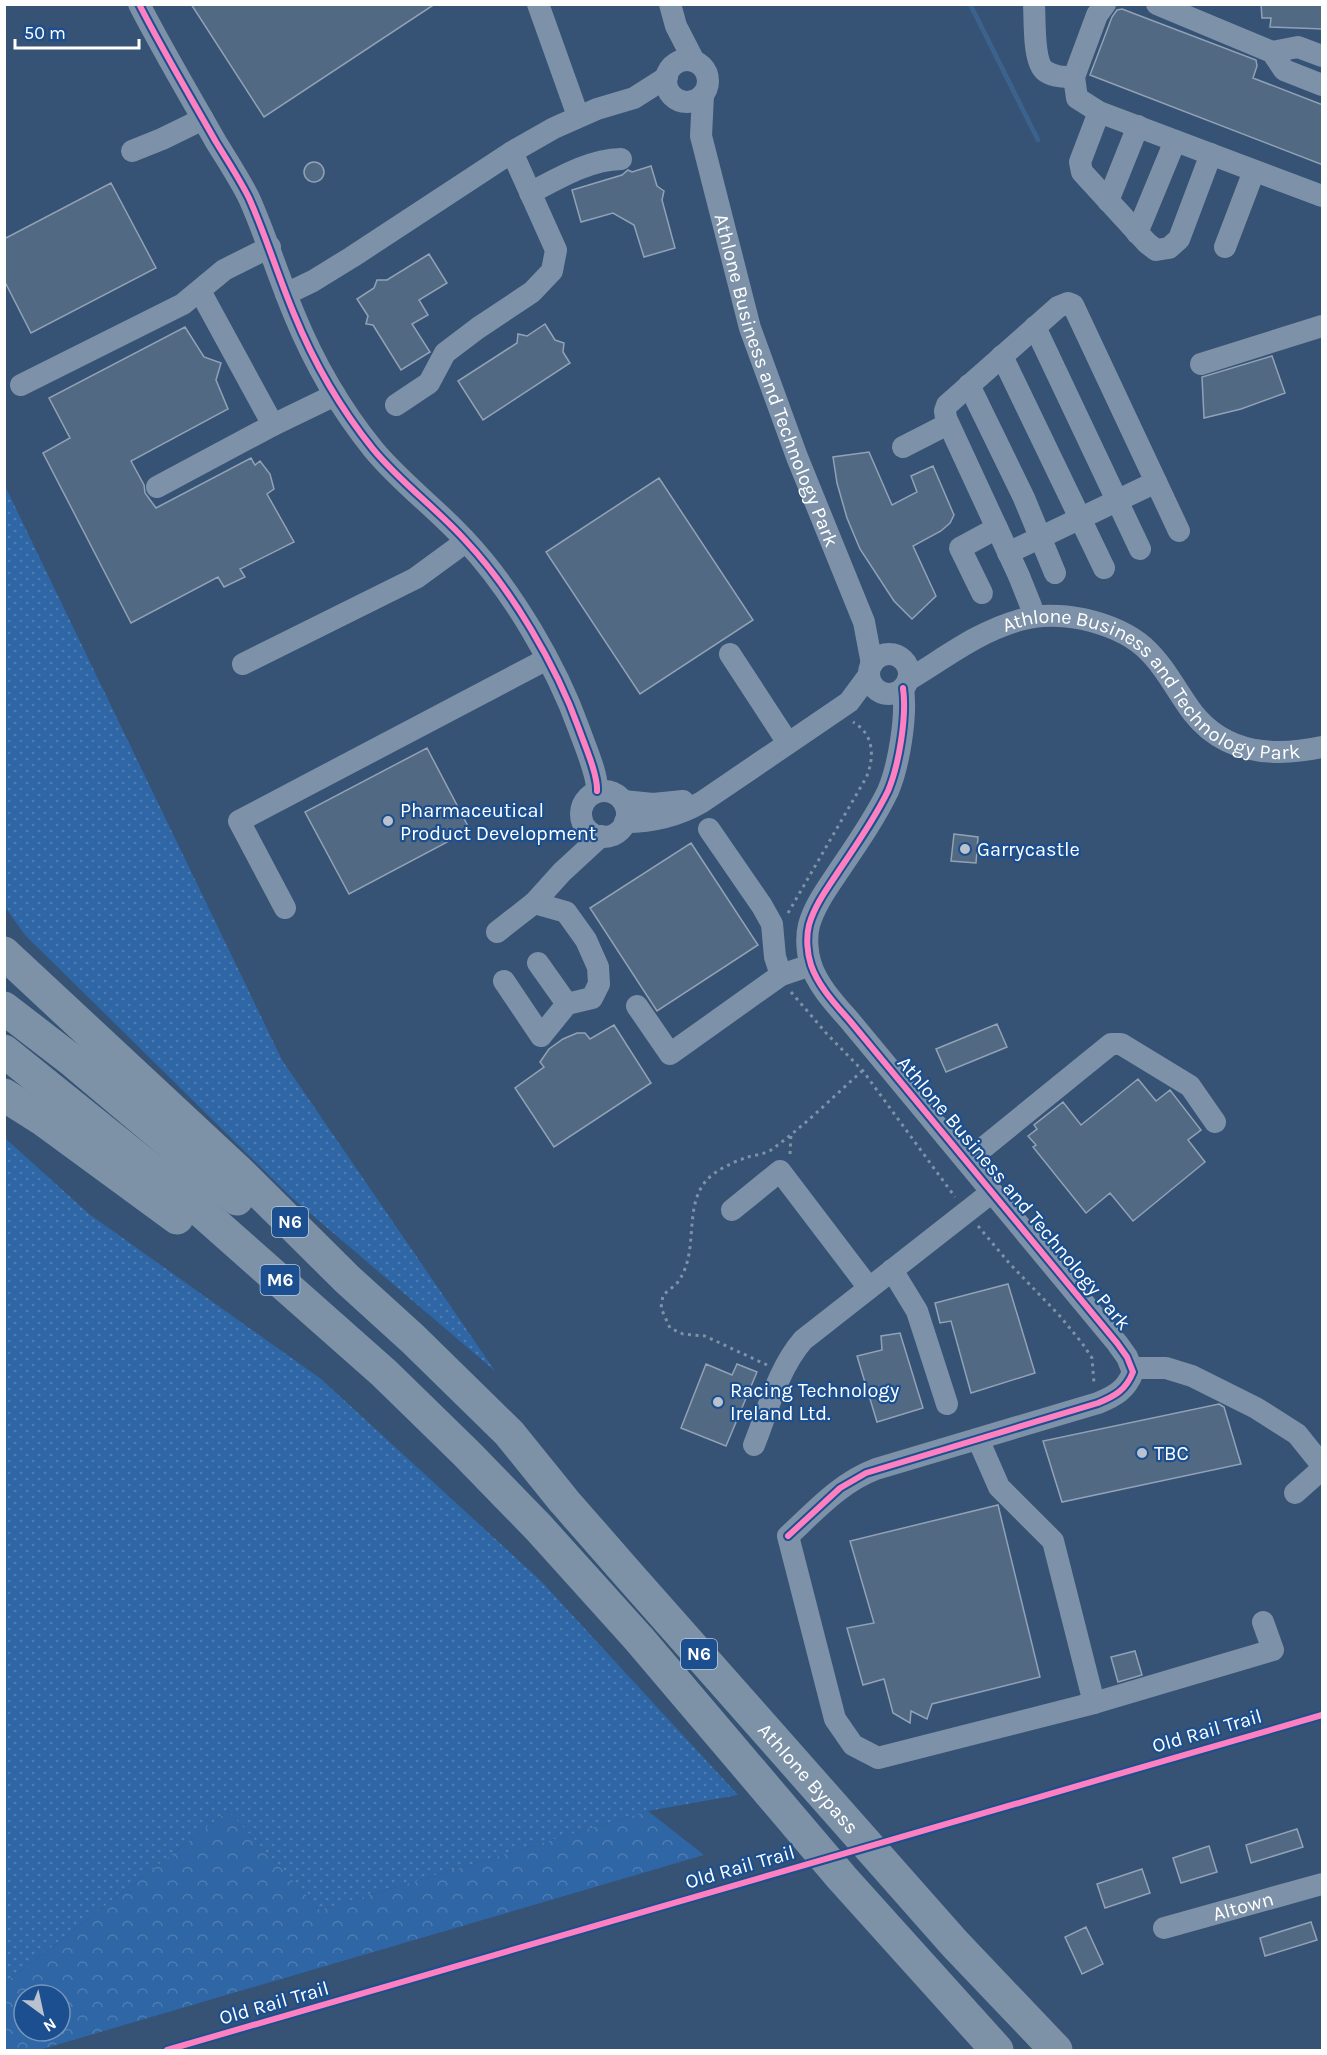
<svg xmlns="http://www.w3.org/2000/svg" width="1327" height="2055" font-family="Karla,sans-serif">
  <defs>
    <pattern id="grass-dots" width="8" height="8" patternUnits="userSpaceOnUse" patternTransform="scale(1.5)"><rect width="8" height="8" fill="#2f66a5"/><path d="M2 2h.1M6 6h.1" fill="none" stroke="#4e7db2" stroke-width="1.8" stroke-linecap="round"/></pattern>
    <pattern id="forest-crowns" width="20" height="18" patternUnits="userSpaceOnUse" patternTransform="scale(1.5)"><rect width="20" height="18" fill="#2f66a5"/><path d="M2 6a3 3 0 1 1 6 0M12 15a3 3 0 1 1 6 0" fill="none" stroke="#4e7db2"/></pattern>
  </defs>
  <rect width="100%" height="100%" fill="#365274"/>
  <path fill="url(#grass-dots)" d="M5 486 282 1060 495 1371 291 1197 25 935 5 907Z
    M5 1138 89 1214 321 1379 540 1580 738 1795 648 1811 320 1910 228 1811 5 1983Z"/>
  <path fill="url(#forest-crowns)" fill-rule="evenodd" d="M228 1811 320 1910 648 1811 704 1855 39 2050H5V1983ZM24 1995H60V2031H24Z"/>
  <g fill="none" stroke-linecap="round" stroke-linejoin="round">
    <path stroke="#3b618d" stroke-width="5" d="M970 4 1038 140"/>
  </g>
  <path fill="#526984" stroke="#92a2b6" stroke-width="1.5" d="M191 4H435L264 117Z
    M1261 4H1323V29L1270 27 1271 18H1262Z
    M1122 9 1256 60 1257 66 1253 78 1323 105V165L1090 75 1112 17 1117 10Z
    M304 172a10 10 0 1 1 20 0a10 10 0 1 1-20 0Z
    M651 166 657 186 664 191 662 200 675 248 644 257 634 225 613 213 581 222 572 190 622 175 628 170 632 172Z
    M111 183 156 268 31 333 4 280V239Z
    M429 254 447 283 419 300 428 315 412 324 430 352 401 370 373 325 366 324 368 316 357 299 374 288 377 280H387Z
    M545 324 555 340 564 343 563 352 570 363 483 420 458 381 517 343 518 334 527 336Z
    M185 327 204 357 221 363 216 380 228 409 131 461 144 485 145 493 156 508 251 458 255 465 260 461 270 474 274 489 267 494 294 542 240 569 245 577 224 587 218 577 131 623 43 453 70 438 49 398Z
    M1272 356 1285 393 1241 409 1204 418 1202 377Z
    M869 452 892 505 917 492 911 476 933 466 954 515 950 523 941 531 913 546 936 596 912 619 894 601 860 549 847 518 837 483 833 457Z
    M659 478 753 620 640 694 546 552Z
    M427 748 470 830 349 894 305 812Z
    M954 834 978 837 976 863 951 861Z
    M691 843 758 945 657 1011 590 908Z
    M997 1024 1007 1047 946 1072 936 1049Z
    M614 1025 651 1083 554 1147 515 1088 544 1067 540 1062 549 1049 563 1039 577 1033H585L590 1039Z
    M1138 1079 1156 1101 1170 1090 1201 1130 1188 1140 1205 1162 1133 1221 1110 1193 1086 1213 1033 1147 1036 1145 1028 1136 1037 1129 1034 1125 1063 1102 1081 1125Z
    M1008 1284 1035 1373 971 1393 951 1321 940 1323 935 1303Z
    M900 1333 923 1408 877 1422 857 1356 882 1350 881 1336Z
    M706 1364 732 1375 737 1364 757 1372 726 1446 681 1428Z
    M1219 1404 1224 1407 1241 1464 1062 1502 1043 1441Z
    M998 1505 1040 1677 932 1704 927 1719 911 1711 910 1723 893 1713 884 1679 863 1685 847 1628 874 1623 850 1541Z
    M1135 1651 1142 1675 1118 1682 1111 1657Z
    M1297 1829 1303 1847 1251 1863 1246 1845Z
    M1209 1846 1217 1872 1181 1883 1173 1858Z
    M1142 1869 1150 1893 1105 1908 1097 1884Z
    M1311 1922 1317 1940 1265 1956 1260 1938Z
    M1086 1927 1103 1964 1082 1974 1065 1937Z"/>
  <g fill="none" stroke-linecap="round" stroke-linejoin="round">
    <path stroke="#7d92a8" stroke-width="3" stroke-dasharray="3 4.5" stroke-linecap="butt" d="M788 913 866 778C875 757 874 734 853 722
      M791 992 827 1034 863 1071 955 1197
      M790 1154 791 1134
      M978 1226 1010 1264 1059 1315 1082 1343 1092 1358 1094 1383
      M767 1365 705 1336 683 1334 670 1328 661 1308 663 1295C668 1291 673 1287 677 1283 700 1254 683 1210 705 1182 714 1171 731 1163 745 1158 753 1155 763 1155 771 1150 803 1127 832 1098 862 1071"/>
    <g stroke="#7d92a8" stroke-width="22">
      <path d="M139 4C163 51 190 96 216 142 227 160 239 178 249 198 266 236 278 276 294 314 314 363 340 408 373 449 401 483 436 508 465 540 512 590 556 665 579 729 585 746 598 775 597 791"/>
      <path d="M538 4 578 116"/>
      <path d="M670 4 676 26 694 61"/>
      <path d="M1034 4C1035 20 1033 62 1045 71 1054 77 1064 77 1074 77"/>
      <path d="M1105 4 1097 15 1074 77 1077 98 1099 112 1322 196"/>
      <path d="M1157 4 1272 52 1284 70 1322 85"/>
      <path d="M1272 52 1298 47 1322 56"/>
      <circle cx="687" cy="81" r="21"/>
      <path id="s1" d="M703 95 701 136 750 328 797 457 864 622 872 664"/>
      <path d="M1099 112 1080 162 1082 172 1147 243 1156 250 1169 248 1179 239 1211 154"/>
      <path d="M132 151 162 139 203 119"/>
      <path d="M530 193C559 178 588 160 621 159"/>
      <path d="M1108 201 1138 126"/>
      <path d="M1137 233 1175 141"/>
      <path d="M1225 247 1254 171"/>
      <path d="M200 291 273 425"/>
      <path d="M286 294 313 281 352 257 512 152 554 128 597 109 634 98 667 77"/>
      <path d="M1035 327 1140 549"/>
      <path d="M1002 356 1104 568"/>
      <path d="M1201 364 1322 326"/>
      <path d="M21 385 183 304 224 270 270 247"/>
      <path d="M969 385 1024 498 1055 573"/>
      <path d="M396 405 429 383 445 353 478 328 532 292 552 271 556 250 512 152"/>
      <path d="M903 447 948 424"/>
      <path d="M157 487 273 425 335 395"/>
      <path d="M1008 553 1156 482"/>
      <path d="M982 593 960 548 997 528"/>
      <path d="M1032 617 1031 606 1019 576 946 418 945 411 947 405 1058 307 1068 303 1073 305 1179 531"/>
      <path d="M730 654 788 743"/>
      <circle cx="889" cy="674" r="20"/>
      <path d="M243 664 416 578 457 548 464 539"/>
      <path id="s2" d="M908 680C945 658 977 632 1020 620 1040 614 1062 615 1083 619 1105 624 1127 632 1144 647 1165 666 1177 692 1193 713 1226 755 1275 757 1322 747"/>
      <path d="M903 688C907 716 899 765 888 791 875 818 857 844 840 869 829 886 815 904 809 925 806 937 807 953 811 965 818 986 836 1005 850 1021L1117 1343 1127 1357 1133 1372C1126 1390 1115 1396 1098 1403L876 1469C841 1482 815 1511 788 1536L835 1719 853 1745 878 1758 1094 1703 1053 1541 999 1487 978 1439"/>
      <circle cx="604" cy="814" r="23"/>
      <path d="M623 801 653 804 683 801"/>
      <path d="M625 822C652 822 678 816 702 802L849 702 869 675"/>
      <path d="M709 829 762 906 772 924 775 957 781 975"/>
      <path d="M285 908 239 821 547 659"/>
      <path d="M497 932 534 903 562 872 601 836"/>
      <path d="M538 963 567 1004"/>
      <path d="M504 981 541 1036 567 1004 592 998 599 984 598 967 586 940 566 912 534 903"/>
      <path d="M637 1006 670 1054 781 975 811 965"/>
      <path d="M967 1161 1111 1044H1121L1190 1086 1215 1122"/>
      <path d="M732 1210 780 1171 869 1288"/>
      <path d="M892 1270 917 1311 947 1404"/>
      <path d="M1133 1368H1166L1192 1376 1256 1408 1297 1434 1322 1465"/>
      <path d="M754 1445C768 1410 778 1369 803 1340L992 1192"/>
      <path d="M1295 1493 1322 1469"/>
      <path d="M1094 1703 1273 1650 1263 1622"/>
      <path id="s3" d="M1164 1928 1322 1884"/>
    </g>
    <g stroke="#7e92a7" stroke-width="33">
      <path id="s4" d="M4 953 237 1170 347 1279 413 1339 509 1433 564 1501 627 1573 955 1944 1056 2050"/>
      <path d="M4 1008 74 1062 237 1199"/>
      <path d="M4 1051 184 1196 384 1373 466 1453 538 1527 639 1639 842 1878 997 2050"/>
      <path d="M4 1095 42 1119 177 1218"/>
    </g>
    <g stroke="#1b4f8f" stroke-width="10">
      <path id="cycleway" d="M139 4C163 51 190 96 216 142 227 160 239 178 249 198 266 236 278 276 294 314 314 363 340 408 373 449 401 483 436 508 465 540 512 590 556 665 579 729 585 746 598 775 597 791
        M788 1536 840 1488 866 1473 1098 1403C1115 1396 1126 1390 1133 1372L1127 1357 1117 1343 850 1021C836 1005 818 986 811 965 807 953 806 937 809 925 815 904 829 886 840 869 857 844 875 818 888 791 899 765 907 716 903 688
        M167 2050 1322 1715"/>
    </g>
    <use href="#cycleway" stroke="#ff80c0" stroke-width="6"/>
  </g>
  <g fill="#b9c2ce" stroke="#1b4f8f" stroke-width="2">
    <circle cx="388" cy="821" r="6"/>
    <circle cx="965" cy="849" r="6"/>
    <circle cx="718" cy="1402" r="6"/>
    <circle cx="1142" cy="1453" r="6"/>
  </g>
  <g text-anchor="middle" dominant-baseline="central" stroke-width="4.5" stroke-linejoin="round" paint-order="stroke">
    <g fill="#1b4f8f" stroke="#bbcadd" stroke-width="1.5">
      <rect x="272" y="1207" width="36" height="30" rx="4.5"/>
      <rect x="260.5" y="1265" width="39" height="30" rx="4.5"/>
      <rect x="681" y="1639" width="36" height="30" rx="4.5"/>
    </g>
    <g font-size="18" font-weight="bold" fill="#fff">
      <text x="290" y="1222">N6</text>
      <text x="280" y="1280">M6</text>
      <text x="699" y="1654">N6</text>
    </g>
    <g font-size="20" fill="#fff" stroke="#1b4f8f">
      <text stroke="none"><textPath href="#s1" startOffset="297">Athlone Business and Technology Park</textPath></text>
      <text stroke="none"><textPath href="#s2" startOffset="285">Athlone Business and Technology Park</textPath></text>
      <text transform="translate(1014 1193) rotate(50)">Athlone Business and Technology Park</text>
      <text transform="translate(1207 1731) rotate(-16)">Old Rail Trail</text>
      <text stroke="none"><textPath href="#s4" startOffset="1154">Athlone Bypass</textPath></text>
      <text transform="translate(740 1867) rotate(-16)">Old Rail Trail</text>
      <text stroke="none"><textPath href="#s3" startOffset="82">Altown</textPath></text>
      <text transform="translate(274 2003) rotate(-16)">Old Rail Trail</text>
    </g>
    <g font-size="20" fill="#fff" stroke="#1b4f8f" text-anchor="start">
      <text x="400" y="810">Pharmaceutical<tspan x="400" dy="23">Product Development</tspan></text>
      <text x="977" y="849">Garrycastle</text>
      <text x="730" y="1390">Racing Technology<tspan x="730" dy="23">Ireland Ltd.</tspan></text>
      <text x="1154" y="1453">TBC</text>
    </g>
  </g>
  <rect width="1327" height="2055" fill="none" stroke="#ffffff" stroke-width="12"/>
  <g transform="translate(42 2013) rotate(147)"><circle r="28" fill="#1b4f8f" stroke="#7695bc" stroke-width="1.5"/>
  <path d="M0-4.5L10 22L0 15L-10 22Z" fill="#b9c2ce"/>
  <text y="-9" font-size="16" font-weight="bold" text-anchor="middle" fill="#ffffff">N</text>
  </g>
  <path d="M15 39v9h124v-9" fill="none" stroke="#ffffff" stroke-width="3"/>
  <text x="24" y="39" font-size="18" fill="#ffffff" stroke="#1b4f8f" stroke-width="4.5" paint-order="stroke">50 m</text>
</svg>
